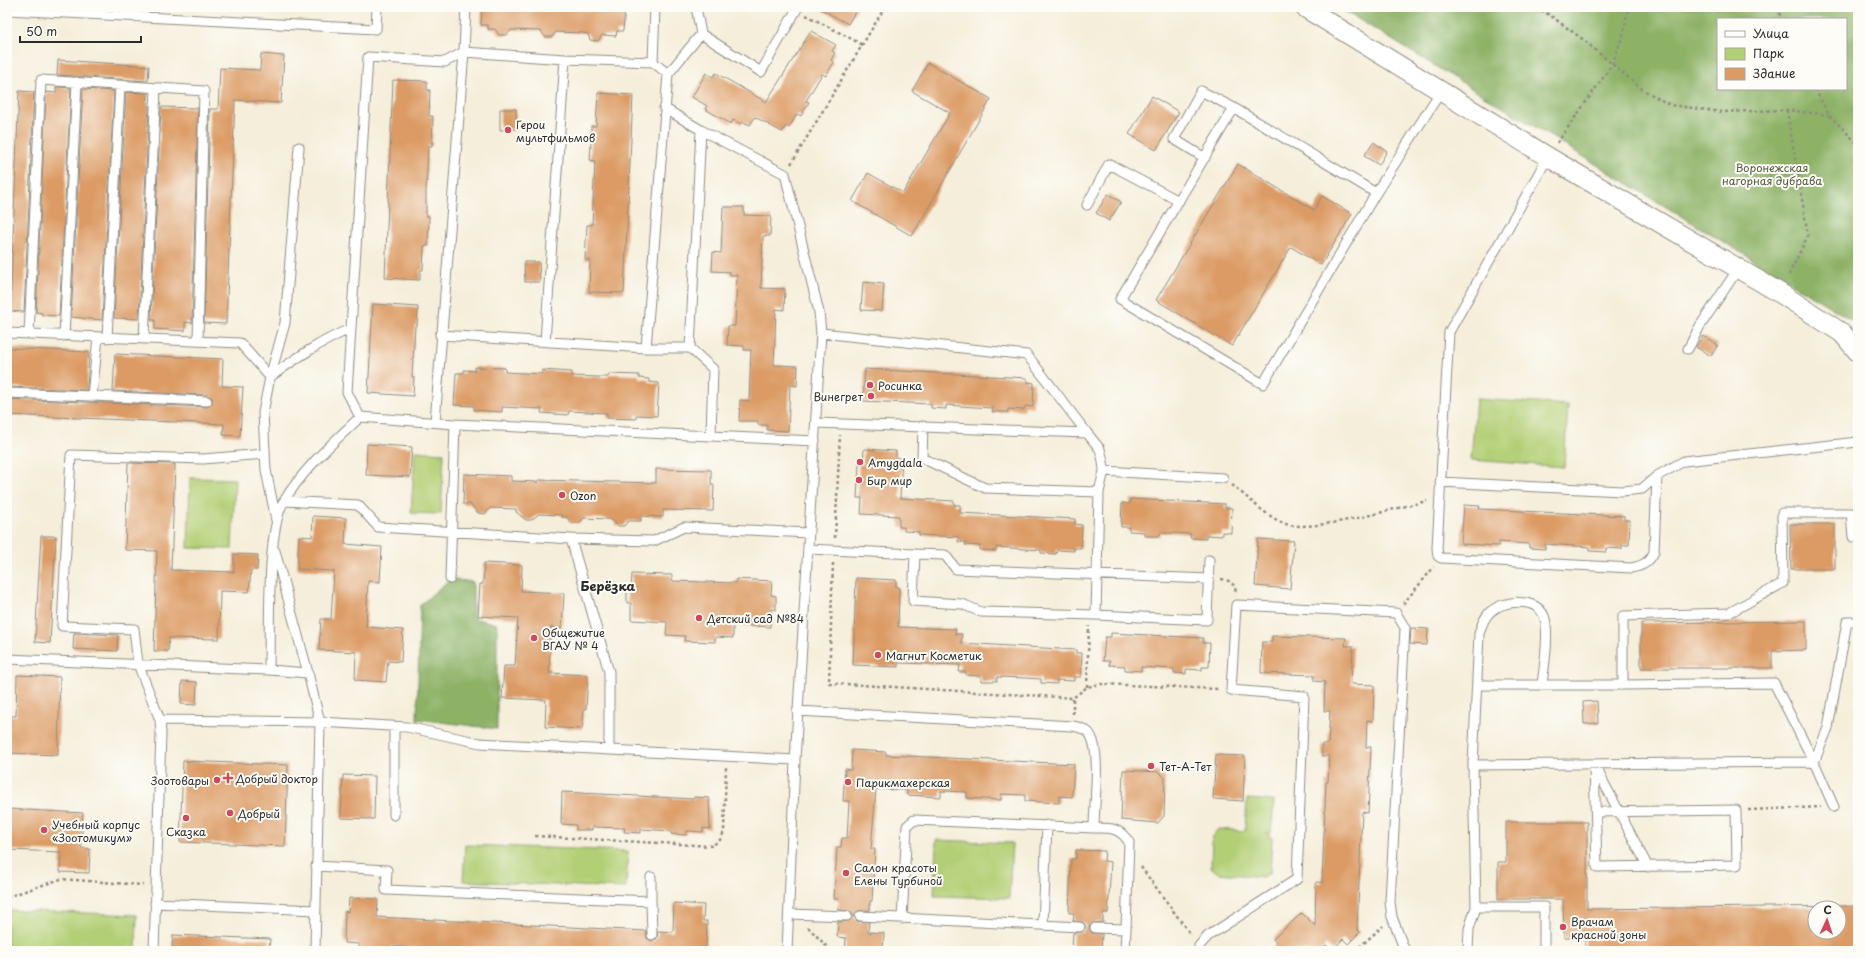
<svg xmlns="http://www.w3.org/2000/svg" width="1865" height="958" font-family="'Playpen Sans',sans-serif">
  <rect width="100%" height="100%" fill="#fdfcf7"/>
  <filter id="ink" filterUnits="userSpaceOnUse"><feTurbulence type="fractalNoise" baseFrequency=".025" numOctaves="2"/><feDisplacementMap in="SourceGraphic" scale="8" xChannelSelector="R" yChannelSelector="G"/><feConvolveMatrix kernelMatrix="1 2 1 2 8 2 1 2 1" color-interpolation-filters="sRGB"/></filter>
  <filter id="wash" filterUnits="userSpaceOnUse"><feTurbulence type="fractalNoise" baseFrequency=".012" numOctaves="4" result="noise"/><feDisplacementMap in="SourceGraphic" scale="16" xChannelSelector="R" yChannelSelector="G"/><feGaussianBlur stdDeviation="0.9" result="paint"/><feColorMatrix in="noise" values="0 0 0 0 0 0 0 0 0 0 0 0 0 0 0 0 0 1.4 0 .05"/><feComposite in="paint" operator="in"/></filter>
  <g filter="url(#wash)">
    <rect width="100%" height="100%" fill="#f5eeda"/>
    <path fill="#b2cf75" stroke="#6e7d50" d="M1476 399 1568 405 1564 467 1471 460Z
      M415 451 444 453 441 514 411 513Z
      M190 478 235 479 232 549 188 548Z
      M1247 799 1274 801 1271 833H1266L1272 838 1270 873 1263 877 1218 873 1211 867 1212 837 1218 829 1245 831Z
      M936 840 1012 843 1009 898 934 896Z
      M465 845 628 851 626 888 463 881Z
      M7 910 137 915 136 951H7Z"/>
    <path fill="#8db266" stroke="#5c6e48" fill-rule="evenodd" d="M1338 7H1858V324ZM1718 19H1846V89H1718Z
      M450 579 473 582V618L497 624V729L417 719 420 605Z"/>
    <g id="blocks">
      <path fill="#dc9b65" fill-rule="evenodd" d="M482 7H625L623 31H617L616 36 602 35 598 41 590 40 588 34 583 33 556 32 552 37H545L541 31 511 30 507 35H499L495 29H488V25H481Z
        M817 7H858L848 24Z
        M811 31 836 45 832 51 835 53 831 60 834 62 826 76 822 74 806 101 809 102 801 116 797 114 789 128 786 126 782 132 755 117 750 125 743 122 741 124 733 120 731 124 705 109 707 106 692 97 706 73 713 77 716 73 766 102Z
        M261 54 284 56 281 103 235 100 226 324 204 323 210 109H218L220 68 260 70Z
        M58 60 149 66 148 81 57 75Z
        M928 63 991 99 912 236 852 201 868 173 903 193 950 113 912 91Z
        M393 80 427 81V90H430L429 116H433L432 146H428L426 192V216H429L428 246H424L423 270H420V280L385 278Z
        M56 87 71 88 59 316 42 315V313L36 312 46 92 56 93Z
        M83 89 114 91 102 320 71 317Z
        M19 91 34 92 24 312 10 311Z
        M126 92 148 93 147 106H149L139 319 114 318Z
        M598 93 633 95 624 293 589 292 590 260H585L587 225H592L595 161 590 160 591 144V126H596Z
        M1152 96 1179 112 1156 150 1129 134Z
        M161 107 198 108 192 323 185 322V331L155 329V320H151Z
        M500 109H516V129L500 130Z
        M1373 142 1387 151 1379 165 1364 156Z
        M1238 164 1314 210 1322 196 1352 214 1321 265 1291 247 1232 346 1156 300Z
        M1108 194 1121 202 1109 221 1096 213Z
        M723 207H744V215L771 216 770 236H763L761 288 785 289 784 310 776 309 774 365 798 366 797 386 790 385 788 431 767 430V425H758V421H739L740 400 749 401 751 350H744V346L727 345 728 326H735L737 275H730V272L712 271 713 252 721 253Z
        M524 262H539L540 282H525Z
        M863 282 884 284 882 311 861 310Z
        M373 304 418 307 417 326H415L412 377H414L413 396 368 393Z
        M1703 336 1718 345 1711 356 1696 347Z
        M7 348 89 352 87 390 7 387Z
        M115 354 223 359 222 386 243 387 240 436 223 435 224 424 7 415V399L207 407 212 404V398L207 395 113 391Z
        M475 367 505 368V372L542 374V370L572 372V376L598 377H608L609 374 639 375V378L649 379V382L659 383 657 416 636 415V419L607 418V413L569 411 568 415 541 413 542 409 502 407V412L474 410V406L454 405 456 373H464V370L475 371Z
        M865 369 1027 378V382L1034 383 1033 407 1025 406 1024 410 1008 409V412H992L993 408 975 407 946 405V409L931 408V404L863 401Z
        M367 444 412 447 410 477 366 475Z
        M864 449 896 451V458H902L900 498 954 501V505H960V513L1075 519V524L1082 525 1081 548H1074V551L1057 550 1056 554 1041 553V550L1025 549 996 547V551L980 550V546L965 545 966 542H958L959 537 919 535V532L904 531V527H899V516L861 514 862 498H857L859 464 863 465Z
        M128 463 175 464 171 570 234 572V554L258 555 257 570H251L249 592 220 591 219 639 169 638 168 651H154L157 551 125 550Z
        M656 469 711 470V484H714L713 511 663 510V517L641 516V521H628L624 526H618L612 520 608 519 584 518 579 523H571L567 517H562V515L539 514 531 520H526L516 512V509L490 508 485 514 478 513 470 504H463L464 474 511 476V481L538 482V480L656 483Z
        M1130 499 1225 504V508H1232L1231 533 1222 532V536L1206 535V539L1190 538 1191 534 1177 533H1160V536H1144V532L1129 531V527H1121L1122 503 1130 504Z
        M1464 505 1480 506 1479 509 1624 516V520H1630L1629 545H1622V549L1606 548V552L1590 551V547L1545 544V549L1529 548V544L1499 542V546L1461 544Z
        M313 516 346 518 345 544 382 547 380 582 368 581 366 627 403 630 401 662 388 661 386 682 355 680 356 652 319 650 321 619H331L334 571 297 569 299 536 312 537Z
        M1790 524H1835V569H1791Z
        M41 536H56L50 643 35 642Z
        M1258 539 1294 541 1290 589 1255 586Z
        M484 563 522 565 521 591 564 593 562 628 551 627 549 673 588 675 586 709H584L582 729 545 727 546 700 502 698 504 666H515L518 618 478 616 480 584H483Z
        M632 574 672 575V581L736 583V579L772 581 771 595 776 596V610L771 609 770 627 733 625V638L715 637V642L684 641 685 636 666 635 667 622 631 620V603H627V587H631Z
        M856 578 896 580V587H899L898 627 956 629 955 634H962L961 643 1076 650V653H1082L1081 677H1074V681L1057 680V684L1041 683V679L1026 678 997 677V681H981V676L966 675V672H959L960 665 898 663V667L853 665Z
        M1806 621V650L1772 651V668H1641V623Z
        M1411 628 1428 629 1427 645 1410 644Z
        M74 633 118 635 117 651 73 649Z
        M1111 633 1203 638V643H1210L1209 667H1202V670L1186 669V674L1174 673V669L1141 667V671L1125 670V666L1109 665 1110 661H1103L1105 637H1111Z
        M1272 636 1346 638 1345 646H1353L1351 684 1374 685 1373 721 1367 720 1366 747H1371L1368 813 1362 812 1357 929 1360 932 1348 944 1343 939 1332 951 1326 945 1321 951H1270L1277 944 1273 939 1302 913 1315 926 1316 882 1322 883 1326 782H1328L1329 756H1322V744H1328L1330 711H1324L1325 682 1314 681V675L1261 673 1262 642H1272Z
        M17 675 60 677 58 755 7 753V716H16Z
        M182 681 197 682 196 705 181 704Z
        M1597 701 1598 723 1584 724 1583 702Z
        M852 750 886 752V755L1074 764 1072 797 1059 796V803L1025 801V795L1001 794V800L967 798V792L941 791V797L907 795V790L876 789 871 849H875L872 901H870V910L858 911 854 916 857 921 869 922 868 932 884 933 883 951H845L846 938 837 937 838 922 849 921 853 916 850 911 838 910 839 899H834L837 847H841L842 838H847L849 801H843L845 769 851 770Z
        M1216 755 1245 756 1243 801 1213 799Z
        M183 761 288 765 285 846 180 842Z
        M1123 770 1159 772 1165 778 1164 816 1158 823 1121 820Z
        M343 775 375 776 374 819 341 818Z
        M562 792 694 799V797L709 798 710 829 703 828V832L687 831 686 835 671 834V831L641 829V833L624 832 625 828 592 827V830H576V825L561 824Z
        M7 809 83 813 81 848 90 849 89 873 60 872 61 852 7 850Z
        M1506 822H1587V909L1858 906V951H1585V938H1564L1563 899H1498V862H1506ZM1815 908H1839V932H1815Z
        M1076 850 1105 851 1104 861 1111 862 1108 913H1103V922L1093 923 1089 927 1092 933 1102 934 1101 950 1072 951 1073 933 1082 932 1086 927 1083 922 1073 921 1074 913H1069L1071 859H1076Z
        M349 898 378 899 377 917 646 931 647 938 652 941 657 938 658 931 673 932 674 903 704 905 703 921H707L706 951 449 950V951H417V948L392 946 391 951 359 950V944L344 943 345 911 348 912Z
        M173 935 270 939 269 951H172Z"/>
    </g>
  </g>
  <g filter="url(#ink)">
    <use href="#blocks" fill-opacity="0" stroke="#908c82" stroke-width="1"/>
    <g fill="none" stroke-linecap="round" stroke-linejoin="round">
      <g stroke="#908c82" stroke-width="11">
        <path id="lane" d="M655 7 653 62 668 74
          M696 7 701 34
          M7 10 376 29 377 7
          M664 108 701 130 785 174 819 312 821 333 795 760 787 951
          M701 130 690 348 713 369 711 435
          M1548 157 1449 332 1437 548 1438 556 1441 558 1631 568C1642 566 1649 563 1654 552L1657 476
          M1205 158 1174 139 1201 91 1234 108
          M1376 193 1234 108 1120 299 1263 384 1376 193 1441 91
          M1087 205 1109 164 1179 201
          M8 333 240 343 270 377
          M821 333 1027 355 1087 433
          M29 334 41 80 204 91 198 341
          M440 335 646 348H690
          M64 336 77 82
          M98 337 92 396 207 401
          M107 338 120 85
          M144 339 156 88
          M545 341 565 59
          M646 348 668 74 701 34 761 72 798 7
          M1688 349 1700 326 1738 269
          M270 377 285 323 299 147
          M7 393 92 396
          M435 422 464 52 565 59 653 62
          M816 423 1087 433 1100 449 1103 461 1104 471 1099 492 1096 615 1207 620 1209 560
          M455 424 360 417 347 392 368 57 445 62 464 52 466 7
          M923 426 922 458 985 488 1099 492
          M1104 471 1223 478
          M1440 482 1622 491 1642 489 1657 476 1684 461 1858 442
          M284 501 358 505 378 527 571 539 609 672V750
          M276 520 266 470 263 413 270 377C295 359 321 341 350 329
          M571 539 654 541 684 527 809 533
          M808 549 915 554 913 601 962 604 981 612 1096 615
          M275 551 308 673
          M915 554 945 555 956 569 1209 579
          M450 579 455 424 815 441
          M7 659 269 670 308 673 320 722 315 951
          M269 670C270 631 266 531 284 501 304 468 333 443 360 417
          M1477 685H1623L1774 683 1814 762 1834 807
          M1623 685V616L1729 613 1783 583 1782 513H1851L1853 537 1858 536
          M797 711 1073 726C1079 727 1088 730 1091 736 1101 754 1094 805 1094 828L914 820 907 826 902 919
          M160 720 320 722 407 727 480 743 795 760
          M394 727V815
          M1473 765 1479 634C1481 626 1484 618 1490 612 1504 600 1536 597 1544 616 1550 630 1544 669 1542 684
          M1596 812 1736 810 1737 865 1597 867 1594 764 1648 867
          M1094 828C1110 828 1119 827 1129 842L1126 929
          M316 866 387 870 386 890 651 901 652 935
          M651 901V877
          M155 903 316 910
          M1476 907H1544V951
          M789 914 847 916
          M860 916 1080 927
          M1043 925 1047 825
          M1095 928 1126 929 1125 951
          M154 951 161 733 160 720 138 664 134 629 62 626 71 455 203 459 265 454
          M1199 951V946L1208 936 1297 879 1304 696 1231 690 1236 605 1396 613 1405 628 1390 902 1392 917 1405 951
          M1468 951 1469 929 1476 907 1473 765 1814 762 1828 728 1847 622H1858"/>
      </g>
      <g stroke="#908c82" stroke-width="21">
        <path id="street" d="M1304 7 1548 157 1780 293 1842 333 1858 352"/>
      </g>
      <path stroke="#908c82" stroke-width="2.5" stroke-dasharray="3 3" stroke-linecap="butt" d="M1536 7 1551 16 1581 38 1642 89 1670 105 1722 112 1787 110 1829 115
        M1778 7 1781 19
        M806 15 863 45
        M1815 89 1829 115 1858 144
        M1787 110 1808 235 1788 277
        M1557 143 1612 65 1624 32 1628 7
        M791 164 885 7
        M1232 485C1248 497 1266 517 1286 524 1314 533 1395 508 1427 501
        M835 538 840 435
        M833 563 829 683 1073 698 1087 687 1101 684 1220 689
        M1221 579C1230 580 1234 583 1236 592
        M1403 604 1434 567
        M1087 687 1089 626
        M1073 714V698
        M1748 810 1821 807
        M535 836 712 846 720 840 724 832 726 767
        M1141 867 1191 935
        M7 897 61 879 143 885
        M808 927 831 951
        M1355 951 1383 926"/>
      <use href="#lane" stroke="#fff" stroke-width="9"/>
      <use href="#street" stroke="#fff" stroke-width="19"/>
    </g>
  </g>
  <g fill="#d1495b" stroke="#fdfcf7" stroke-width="1.5">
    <circle cx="508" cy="130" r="4"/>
    <circle cx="870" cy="385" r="4"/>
    <circle cx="871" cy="396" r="4"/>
    <circle cx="860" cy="462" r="4"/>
    <circle cx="859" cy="480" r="4"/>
    <circle cx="562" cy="495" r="4"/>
    <circle cx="699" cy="618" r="4"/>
    <circle cx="534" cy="638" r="4"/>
    <circle cx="878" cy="655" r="4"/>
    <circle cx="1151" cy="766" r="4"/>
    <path d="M226 772h4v4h4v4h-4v4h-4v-4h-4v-4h4z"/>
    <circle cx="217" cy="780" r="4"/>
    <circle cx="848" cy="782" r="4"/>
    <circle cx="230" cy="813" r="4"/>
    <circle cx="186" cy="818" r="4"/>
    <circle cx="44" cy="830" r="4"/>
    <circle cx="846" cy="873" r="4"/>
    <circle cx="1563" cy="927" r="4"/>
  </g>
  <g text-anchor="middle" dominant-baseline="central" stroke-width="4" stroke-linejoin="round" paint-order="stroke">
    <g font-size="11" fill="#2b2b2b" stroke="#fdfcf7" text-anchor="start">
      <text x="516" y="124">Герои<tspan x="516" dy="13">мультфильмов</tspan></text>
      <text x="878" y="385">Росинка</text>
      <text x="863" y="396" text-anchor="end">Винегрет</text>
      <text x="868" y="462">Amygdala</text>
      <text x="867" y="480">Бир мир</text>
      <text x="570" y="495">Ozon</text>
      <text x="707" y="618">Детский сад №84</text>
      <text x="542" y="632">Общежитие<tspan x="542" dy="13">ВГАУ № 4</tspan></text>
      <text x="886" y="655">Магнит Косметик</text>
      <text x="1159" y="766">Тет-А-Тет</text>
      <text x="236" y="778">Добрый доктор</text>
      <text x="209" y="780" text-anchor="end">Зоотовары</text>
      <text x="856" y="782">Парикмахерская</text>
      <text x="238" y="813">Добрый</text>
      <text x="52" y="824">Учебный корпус<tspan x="52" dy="13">«Зоотомикум»</tspan></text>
      <text x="186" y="831" text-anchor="middle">Сказка</text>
      <text x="854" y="867">Салон красоты<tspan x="854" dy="13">Елены Турбиной</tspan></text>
      <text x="1571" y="921">Врачам<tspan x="1571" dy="13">красной зоны</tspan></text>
    </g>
    <g font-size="11" fill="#545c41" stroke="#fdfcf7">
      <text x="1772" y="167">Воронежская<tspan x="1772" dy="13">нагорная дубрава</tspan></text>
    </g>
    <g font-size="13" font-weight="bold" fill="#2b2b2b" stroke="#fdfcf7">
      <text x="608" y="585">Берёзка</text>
    </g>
  </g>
  <rect width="1865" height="958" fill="none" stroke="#fdfcf7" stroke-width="24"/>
  <rect x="1717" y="18" width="130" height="72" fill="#fdfcf7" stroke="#a9a8a5"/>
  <rect x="1725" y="31" width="20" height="6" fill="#ffffff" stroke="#a9a8a5"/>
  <text x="1753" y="38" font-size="12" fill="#2b2b2b">Улица</text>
  <rect x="1725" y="48" width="20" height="12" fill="#b2cf75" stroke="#a9a8a5"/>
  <text x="1753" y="58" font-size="12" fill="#2b2b2b">Парк</text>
  <rect x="1725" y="68" width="20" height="12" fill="#dc9b65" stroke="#a9a8a5"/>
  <text x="1753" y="78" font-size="12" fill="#2b2b2b">Здание</text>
  <g transform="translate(1827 920) rotate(3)"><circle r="19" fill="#fdfcf7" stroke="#a9a8a5"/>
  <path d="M0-3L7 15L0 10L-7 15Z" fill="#d1495b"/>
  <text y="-6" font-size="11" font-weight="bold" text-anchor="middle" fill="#2b2b2b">С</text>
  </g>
  <path d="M20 36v6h121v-6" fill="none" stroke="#2b2b2b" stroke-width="2"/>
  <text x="26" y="36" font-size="12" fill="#2b2b2b" stroke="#fdfcf7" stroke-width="3" paint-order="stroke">50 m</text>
</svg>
